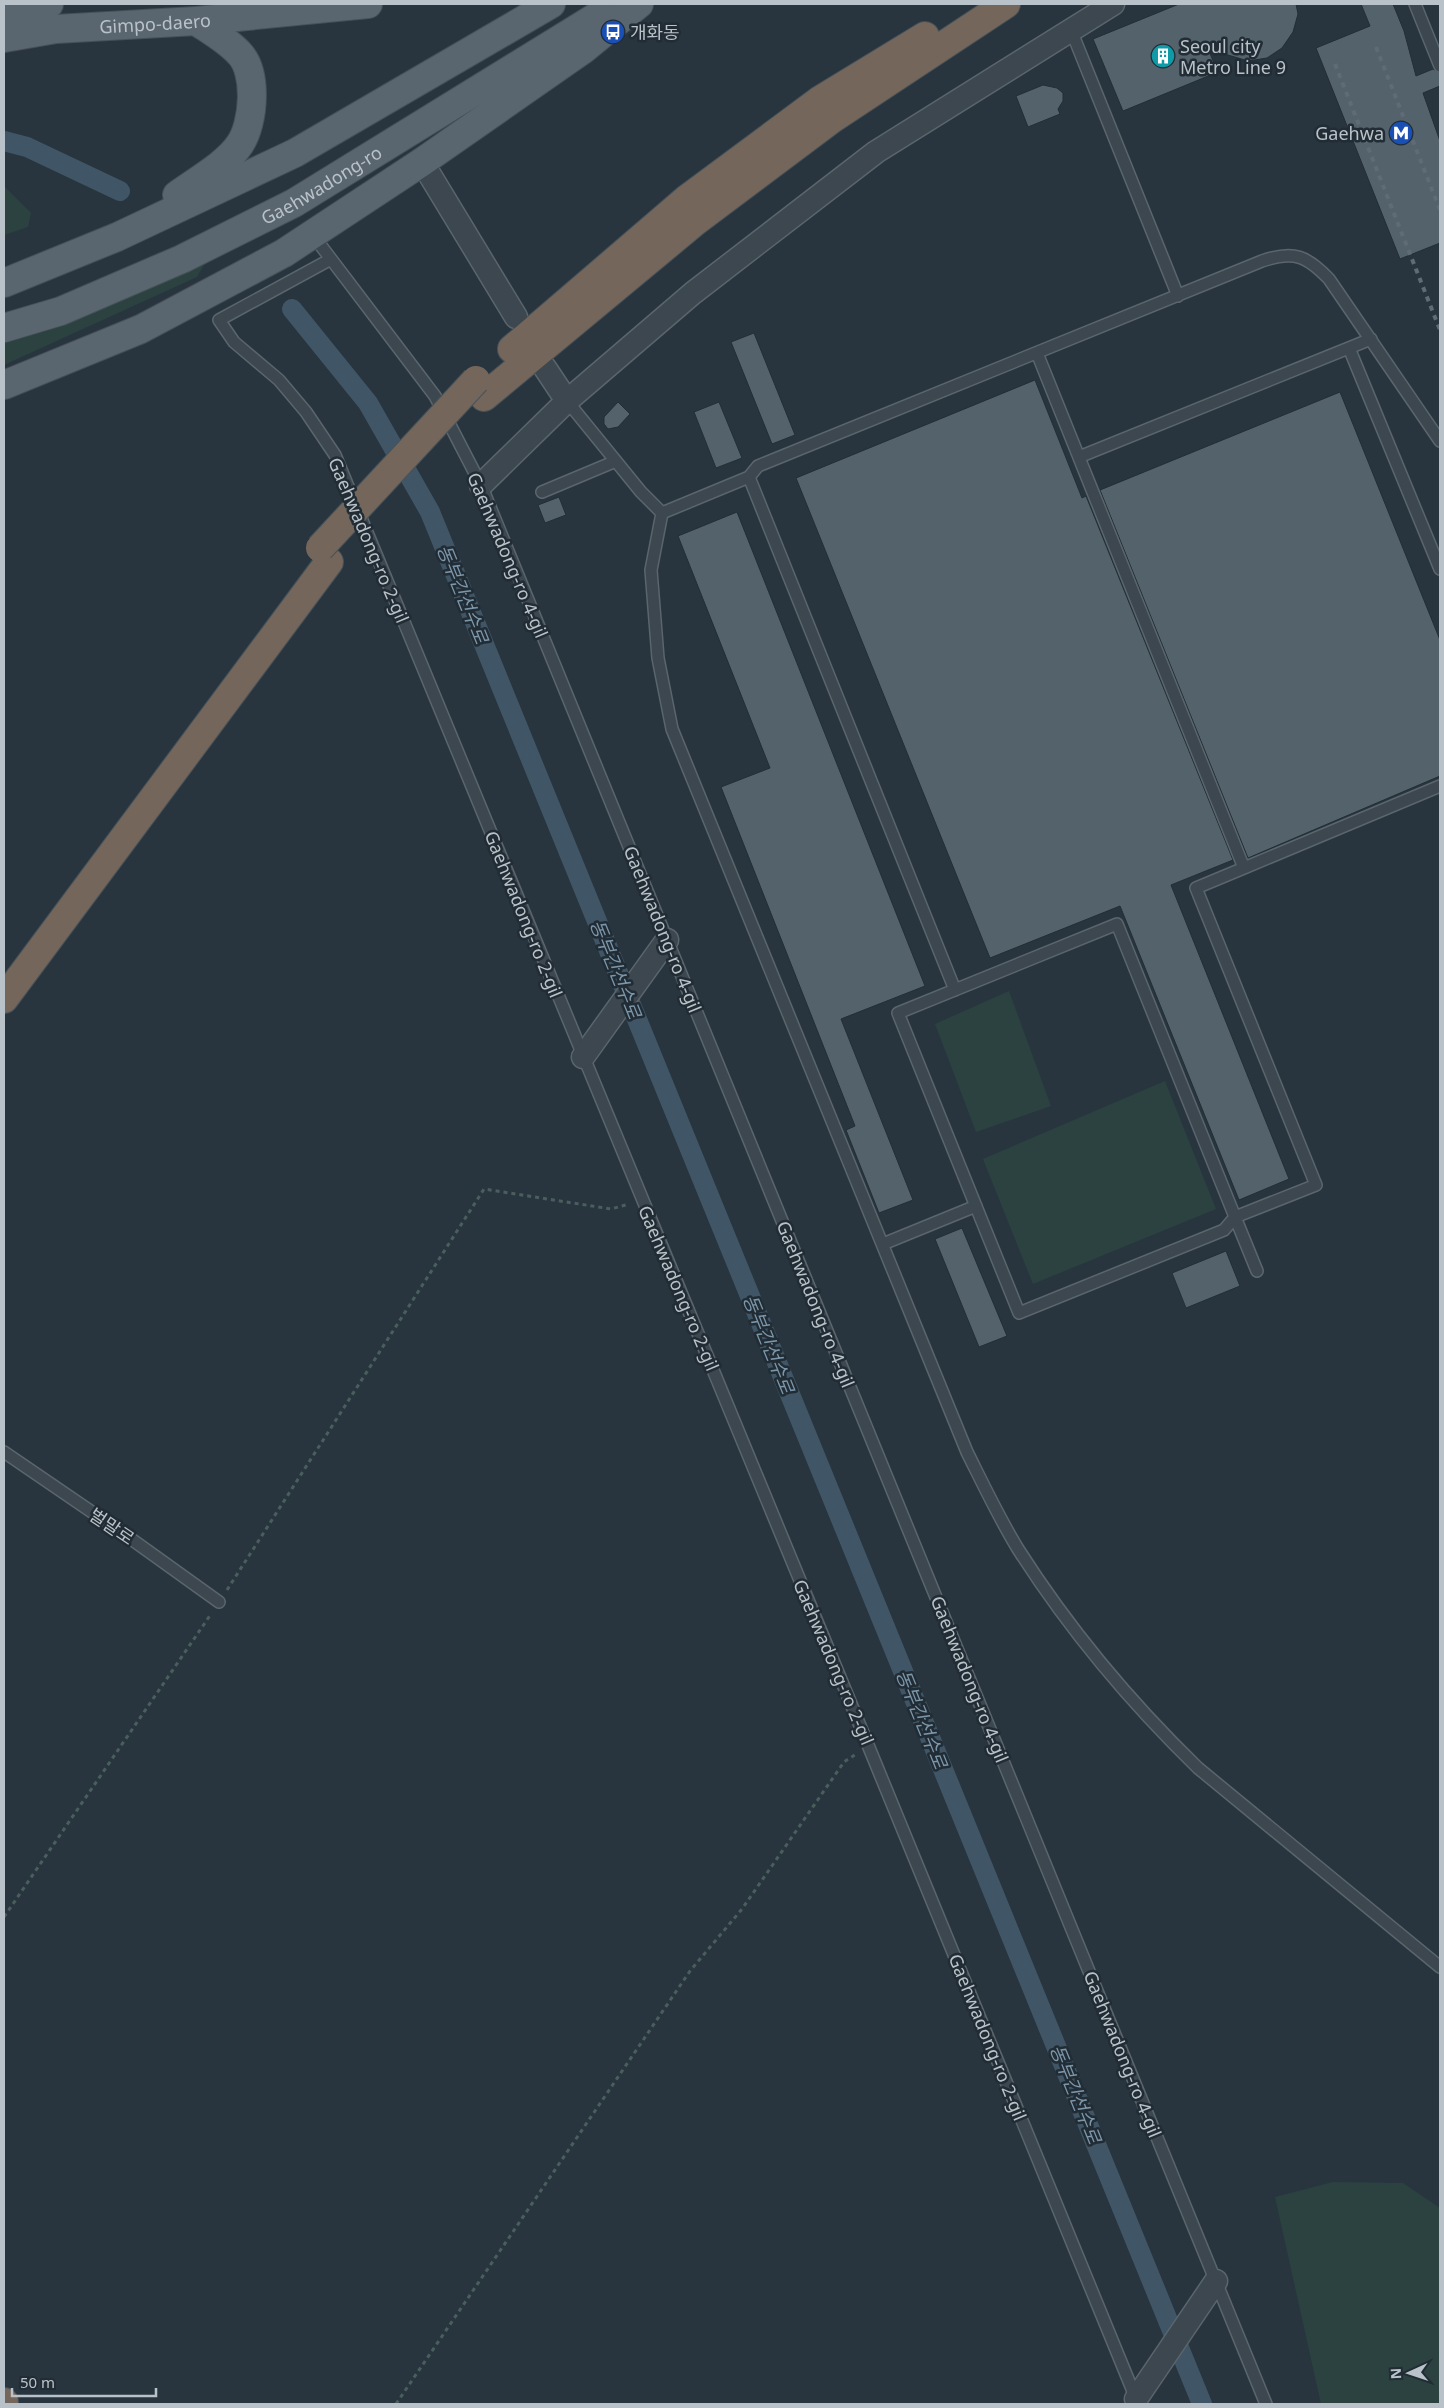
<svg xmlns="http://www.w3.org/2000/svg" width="1444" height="2408" font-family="'Noto Sans','Noto Sans KR',sans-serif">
  <rect width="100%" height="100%" fill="#28353f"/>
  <path fill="#2b4240" d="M4 186 31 213 28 227 4 235Z
    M205 263 197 277 4 365V343L134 294Z
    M1009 991 1051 1106 976 1132 935 1024Z
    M1165 1081 1216 1209 1033 1284 983 1159Z
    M1333 2182 1403 2183 1440 2208V2404H1321L1275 2197Z"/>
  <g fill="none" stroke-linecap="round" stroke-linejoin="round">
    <path stroke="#405666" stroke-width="20" d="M4 141 27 147 120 191
      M292 309 368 403 430 512 1202 2404"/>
  </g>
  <path fill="#54626b" stroke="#232e36" d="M1179 4H1296L1298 14 1293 32 1282 48 1267 58 1248 61 1208 49 1218 72 1123 111 1093 39Z
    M1361 4H1393L1404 31 1416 76 1433 69 1440 73V86L1423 93 1440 141V243L1400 259 1316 48 1370 26Z
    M1043 85 1057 88 1063 93V101L1058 109 1060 114 1028 127 1016 96Z
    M754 333 795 435 772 444 731 342Z
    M1035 380 1082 498 1086 496 1233 860 1171 885 1289 1179 1239 1200 1120 906 990 958 796 478Z
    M1340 392 1440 640V776L1248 858 1100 490Z
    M618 402 630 414 618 427 608 429 604 424V417Z
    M719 402 742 458 716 468 694 412Z
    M559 497 566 515 545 523 538 505Z
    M737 512 925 986 841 1019 913 1200 879 1213 846 1130 855 1126 721 787 770 768 678 536Z
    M962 1228 1007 1336 979 1347 935 1239Z
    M1226 1251 1240 1286 1186 1308 1172 1273Z"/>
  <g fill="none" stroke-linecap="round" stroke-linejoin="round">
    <g stroke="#5a656c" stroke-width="14">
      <path id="service" d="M1415 4 1440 66
        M1071 30 1178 296
        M312 234 435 396 481 485 1266 2404
        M331 259 219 320 234 342 279 380 306 412 335 455 868 1745 1137 2401
        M1349 348 1440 569
        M1037 353 1244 868 1196 888 1316 1185 1235 1217 1117 924 898 1013 1019 1313 1224 1230 1235 1217 1257 1271
        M567 401 641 492 662 513 749 477 758 466 1262 261C1294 250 1307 256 1329 279L1440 441
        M1079 457 1371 339
        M749 477 955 990
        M542 492 616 461
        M662 513 651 570 658 658 672 729 967 1452C983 1484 999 1518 1018 1549 1069 1629 1130 1702 1198 1768L1440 1967
        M1244 868 1440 786
        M883 1244 976 1206
        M4 1452 127 1536 219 1602"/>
    </g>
    <g stroke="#5a656c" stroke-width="25">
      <path id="minor" d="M422 162 516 317
        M545 368 567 401
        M481 485 567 401 693 293 876 152 1113 4
        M583 1057 667 940
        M1136 2399 1216 2281"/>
    </g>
    <g stroke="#465058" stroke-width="30">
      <g id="primary">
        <path d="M4 12 49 4"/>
        <path id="s1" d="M4 38 56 29 196 21 368 4"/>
        <path d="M177 195C196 181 227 164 240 144 254 123 258 72 239 53 227 40 211 31 196 21"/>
        <path d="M4 283 117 237 295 153 551 4"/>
        <path id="s2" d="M4 328 61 311 182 259 294 203 617 4"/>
        <path d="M4 385 141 329 284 253 422 162 584 49 639 4"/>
      </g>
    </g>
    <g stroke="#475259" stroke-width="30">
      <path id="motorway" d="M512 349 688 198 820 100 925 36
        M484 397 696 221 832 119 1006 4
        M4 999 329 562
        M4 2402V2404"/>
    </g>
    <path stroke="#4a5e5d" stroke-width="3" stroke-dasharray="4 4" stroke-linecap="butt" d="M227 1590 484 1189 611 1209 629 1204
      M4 1917 211 1614
      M396 2404 690 1971 742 1909 844 1762 856 1754"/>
    <use href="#service" stroke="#3c474f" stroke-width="11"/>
    <use href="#minor" stroke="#3c474f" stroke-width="22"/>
    <use href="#primary" stroke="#5a666f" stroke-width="28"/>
    <use href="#motorway" stroke="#74665a" stroke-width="28"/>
    <path stroke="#5f6c76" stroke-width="4" stroke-dasharray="5 5" stroke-linecap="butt" d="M1376 47 1440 210
      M1335 64 1440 330"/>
    <g stroke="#475259" stroke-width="30" stroke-linecap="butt">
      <path id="motorway-bridge" d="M320 548 476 380"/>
    </g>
    <use href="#motorway-bridge" stroke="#74665a" stroke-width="28"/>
  </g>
  <defs>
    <g id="bus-disc" transform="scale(1.25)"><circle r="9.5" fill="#1a4fb4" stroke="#212c34"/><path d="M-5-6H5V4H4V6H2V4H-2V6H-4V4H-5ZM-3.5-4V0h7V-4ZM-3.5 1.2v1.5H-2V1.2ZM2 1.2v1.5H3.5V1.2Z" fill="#fff"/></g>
    <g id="building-disc" transform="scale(1.25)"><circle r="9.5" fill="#0f9aa8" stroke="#212c34"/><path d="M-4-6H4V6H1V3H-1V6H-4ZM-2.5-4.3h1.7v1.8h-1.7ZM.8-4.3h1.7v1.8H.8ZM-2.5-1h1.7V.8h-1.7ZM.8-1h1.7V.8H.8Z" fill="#fff"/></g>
    <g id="metro-disc" transform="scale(1.25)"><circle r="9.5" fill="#1a4fb4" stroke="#212c34"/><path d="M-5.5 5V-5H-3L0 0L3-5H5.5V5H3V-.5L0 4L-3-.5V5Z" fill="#fff"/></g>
  </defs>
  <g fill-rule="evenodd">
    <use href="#bus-disc" x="613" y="32"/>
    <use href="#building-disc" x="1163" y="56"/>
    <use href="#metro-disc" x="1401" y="133"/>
  </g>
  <g text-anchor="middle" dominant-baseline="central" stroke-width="5" stroke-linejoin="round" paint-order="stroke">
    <g font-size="18" fill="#b9c2c9" stroke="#212c34">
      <text stroke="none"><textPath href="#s1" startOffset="152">Gimpo-daero</textPath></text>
      <text stroke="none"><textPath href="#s2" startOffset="349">Gaehwadong-ro</textPath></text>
      <text transform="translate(369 540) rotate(67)">Gaehwadong-ro 2-gil</text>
      <text transform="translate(508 555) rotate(67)">Gaehwadong-ro 4-gil</text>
      <text transform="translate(524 914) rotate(68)">Gaehwadong-ro 2-gil</text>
      <text transform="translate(663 929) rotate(68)">Gaehwadong-ro 4-gil</text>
      <text transform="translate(679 1288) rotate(67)">Gaehwadong-ro 2-gil</text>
      <text transform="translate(816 1304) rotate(68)">Gaehwadong-ro 4-gil</text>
      <text transform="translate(112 1526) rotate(34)">벌말로</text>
      <text transform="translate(834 1662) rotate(67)">Gaehwadong-ro 2-gil</text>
      <text transform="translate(970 1679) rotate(68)">Gaehwadong-ro 4-gil</text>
      <text transform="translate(988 2037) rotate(68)">Gaehwadong-ro 2-gil</text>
      <text transform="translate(1123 2054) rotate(68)">Gaehwadong-ro 4-gil</text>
    </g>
    <g font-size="18" fill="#b9c2c9" stroke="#212c34" text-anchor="start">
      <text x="630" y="32">개화동</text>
      <text x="1180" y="46">Seoul city<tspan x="1180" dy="21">Metro Line 9</tspan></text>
      <text x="1384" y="133" text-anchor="end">Gaehwa</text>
    </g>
    <g font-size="19" font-style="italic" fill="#7c96aa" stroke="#212c34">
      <text transform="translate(463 594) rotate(68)">동부간선수로</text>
      <text transform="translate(616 969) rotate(68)">동부간선수로</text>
      <text transform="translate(769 1344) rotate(68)">동부간선수로</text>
      <text transform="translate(922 1719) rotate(68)">동부간선수로</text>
      <text transform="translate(1076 2094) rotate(68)">동부간선수로</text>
    </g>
  </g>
  <rect width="1444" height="2408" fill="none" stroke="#b9c2c9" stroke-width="10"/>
  <g transform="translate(1409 2373) rotate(267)" stroke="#212c34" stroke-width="4" paint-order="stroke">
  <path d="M0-4L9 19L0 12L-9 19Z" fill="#b9c2c9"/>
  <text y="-8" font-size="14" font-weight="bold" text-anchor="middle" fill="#b9c2c9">N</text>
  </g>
  <path d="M12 2388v8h144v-8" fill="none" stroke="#b9c2c9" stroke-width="2.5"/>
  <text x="20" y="2388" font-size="15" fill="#b9c2c9" stroke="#212c34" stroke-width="4" paint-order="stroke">50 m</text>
</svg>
